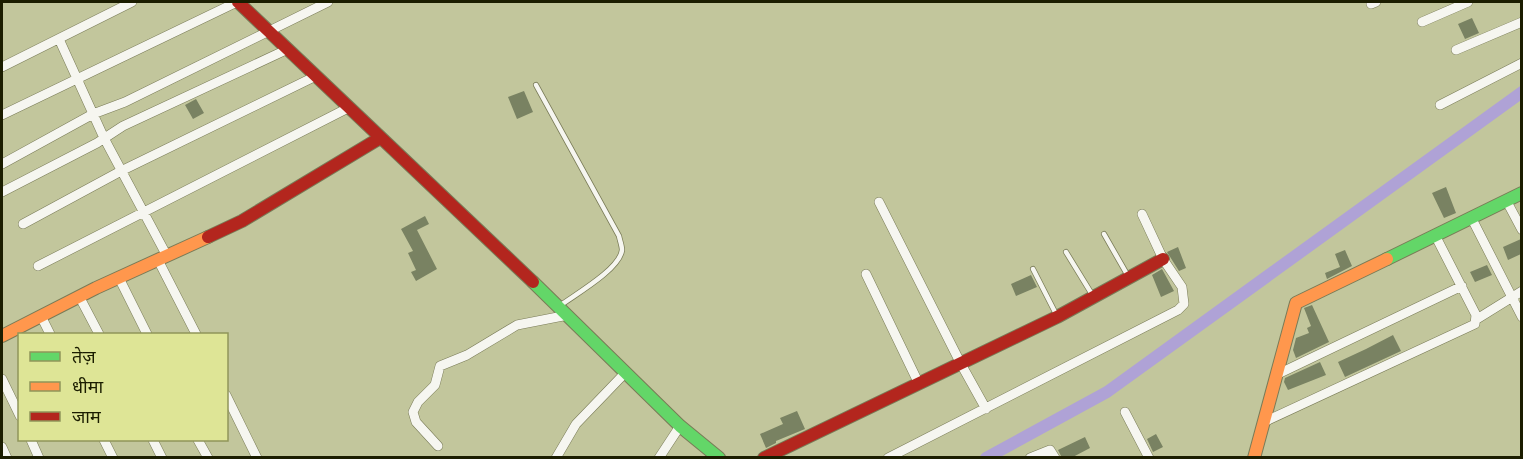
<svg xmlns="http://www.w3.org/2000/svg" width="1523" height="459" font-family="Commissioner,'Noto Sans Devanagari',sans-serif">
  <rect width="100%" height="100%" fill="#c2c69c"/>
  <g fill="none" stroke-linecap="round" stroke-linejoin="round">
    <path stroke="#afa2d6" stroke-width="12" d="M986 458 1107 392 1522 92"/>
  </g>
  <path fill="#798262" d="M1472 18 1479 33 1465 39 1458 24Z
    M524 91 533 112 517 119 508 97Z
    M196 99 204 113 193 119 185 105Z
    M1446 187 1456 213 1444 218 1432 193Z
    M425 216 429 224 417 230 437 269 416 281 411 272 416 270 408 253 413 251 401 229Z
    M1521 239V254L1508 260 1503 247Z
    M1178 247 1186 268 1179 271 1167 252Z
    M1345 250 1352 266 1327 279 1325 273 1340 267 1335 254Z
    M1487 265 1492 275 1475 282 1470 272Z
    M1162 269 1174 291 1161 297 1152 275Z
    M1031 275 1037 287 1016 296 1011 284Z
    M1312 305 1329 342 1296 358 1293 350 1296 338 1309 333 1307 328 1311 326 1304 308Z
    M1393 335 1401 351 1345 377 1338 362 1366 349Z
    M1320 362 1326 375 1288 390 1284 382 1285 378Z
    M797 411 805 429 776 441V443L766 448 760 434 783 424 780 418Z
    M1156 434 1163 447 1153 452 1147 439Z
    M1085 437 1090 448 1071 458H1062L1058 450Z"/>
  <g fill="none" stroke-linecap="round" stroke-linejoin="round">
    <g stroke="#797b57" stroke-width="6">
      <path id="lane" d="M536 85 619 236C620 241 622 246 622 250 620 269 576 294 561 305
        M1104 234 1128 276
        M1066 252 1093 296
        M1033 269 1056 314"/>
    </g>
    <g stroke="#797b57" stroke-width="10">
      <path id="street" d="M1371 4 1376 2
        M1422 22 1468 2
        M59 39 104 138 167 256
        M1456 50 1522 22
        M2 67 132 2
        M1440 105 1522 63
        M2 115 237 2
        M2 164 93 114 125 102 328 2
        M2 192 97 143 123 126 288 49
        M1506 200 1522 230
        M879 202 961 364 986 409
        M1471 217 1522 317
        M23 224 121 171 316 76
        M158 260 196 334
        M38 266 348 108
        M866 274 919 384
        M119 278 147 334
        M79 296 99 334
        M41 316 50 334
        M1477 319 1522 291
        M1278 374 1462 286
        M2 379 20 416
        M226 395 257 458
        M1125 412 1149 458
        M1266 421 1475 324 1476 315 1435 235
        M31 440 39 458
        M104 440 113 458
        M153 440 162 458
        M198 440 208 458
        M438 446 416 422 413 412 418 402 435 385 440 366 467 355 517 325 568 315
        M2 447 7 458
        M556 458 576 424 626 372
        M659 458 680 426
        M888 458 1178 310 1184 304 1182 287 1163 259 1142 214
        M1030 458 1050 450 1055 458"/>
    </g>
    <g stroke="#797b57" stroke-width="14">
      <path id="fast" d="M1387 259 1522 193
        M533 282 680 426 719 458"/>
    </g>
    <g stroke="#797b57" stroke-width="14">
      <path id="slow" d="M2 336 96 288 208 237
        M1254 458 1296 303 1387 259"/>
    </g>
    <g stroke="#797b57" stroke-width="14">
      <path id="jam" d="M238 2 533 282
        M208 237 242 221 380 138
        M764 458 1057 317 1163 259"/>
    </g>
    <use href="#lane" stroke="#f6f6f0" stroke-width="4.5"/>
    <use href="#street" stroke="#f6f6f0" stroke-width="9"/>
    <use href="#fast" stroke="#63d668" stroke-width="12"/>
    <use href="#slow" stroke="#ff974d" stroke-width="12"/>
    <use href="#jam" stroke="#b3261e" stroke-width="12"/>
  </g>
  <rect width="1523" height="459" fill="none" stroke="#1b1d00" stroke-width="6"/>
  <rect x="18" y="333" width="210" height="108" fill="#dee596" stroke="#90955a" stroke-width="1.5"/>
  <rect x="30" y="352" width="30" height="9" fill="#63d668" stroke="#90955a" stroke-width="1.5"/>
  <text x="72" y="363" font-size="18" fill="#1b1d00">तेज़</text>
  <rect x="30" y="382" width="30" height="9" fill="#ff974d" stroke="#90955a" stroke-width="1.5"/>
  <text x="72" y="393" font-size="18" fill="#1b1d00">धीमा</text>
  <rect x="30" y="412" width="30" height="9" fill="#b3261e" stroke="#90955a" stroke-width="1.5"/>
  <text x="72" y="423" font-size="18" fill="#1b1d00">जाम</text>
</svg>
